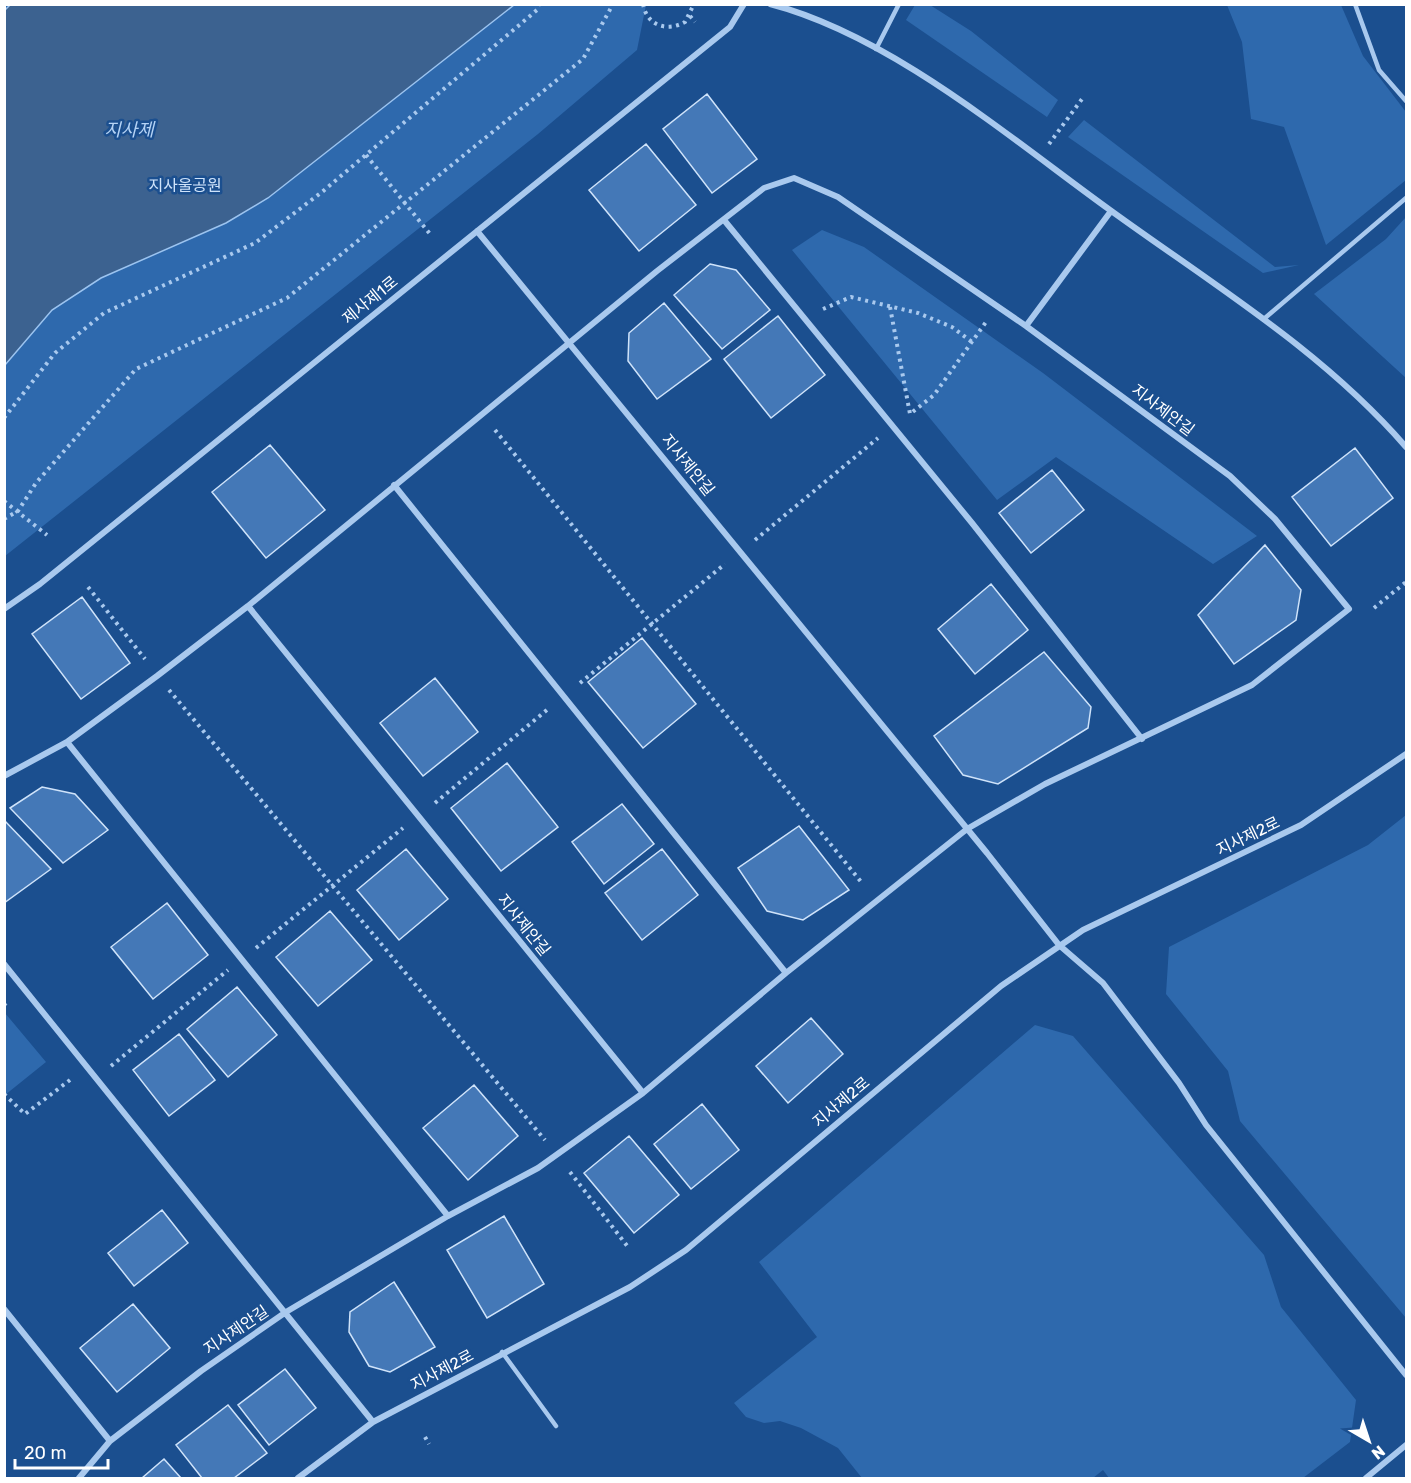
<svg xmlns="http://www.w3.org/2000/svg" width="1411" height="1483" font-family="Rubik,'Noto Sans KR',sans-serif">
  <rect width="100%" height="100%" fill="#1b4f8f"/>
  <path fill="#2e69ad" d="M5 5H646L637 50 538 134 5 556Z
    M915 5H930L971 31 1058 100 1047 117 906 20Z
    M1227 5H1341L1363 56 1406 112V180L1326 245 1284 127 1251 119 1242 42Z
    M1084 120 1275 267 1299 265 1263 273 1068 137Z
    M1406 217V378L1314 294 1386 239Z
    M822 230 864 247 1043 373 1257 536 1213 564 1056 457 997 500 792 250Z
    M1406 815V1318L1240 1121 1228 1071 1166 994 1169 947 1368 845Z
    M5 1013 46 1062 5 1095H4Z
    M1035 1025 1073 1036 1264 1255 1281 1307 1356 1400 1350 1442 1303 1478H1109L1103 1470 1093 1478H862L838 1448 801 1428 780 1421 764 1423 746 1417 734 1403 817 1337 759 1262Z"/>
  <path fill="#3c6290" stroke="#9cc4f0" stroke-width="1.5" d="M11 4H514V5L268 198 226 223 101 278 52 310 5 365 4 11Z"/>
  <path fill="#4478b7" stroke="#cfe3fa" stroke-width="1.5" d="M707 94 757 159 712 193 663 129Z
    M646 144 696 205 639 251 589 190Z
    M710 264 736 270 770 310 722 349 674 295Z
    M664 303 711 359 657 399 628 361 629 333Z
    M778 316 825 375 771 418 724 359Z
    M270 445 325 510 266 558 212 492Z
    M1355 448 1393 498 1331 546 1292 497Z
    M1052 470 1084 510 1031 553 999 513Z
    M1265 545 1301 590 1296 620 1234 664 1198 615Z
    M991 584 1028 630 975 674 938 629Z
    M82 597 130 663 81 699 32 634Z
    M642 638 696 704 643 748 588 682Z
    M1044 652 1091 707 1088 728 998 784 963 775 934 736Z
    M435 678 478 732 423 776 380 723Z
    M507 763 558 827 501 871 451 808Z
    M42 787 75 794 108 830 63 863 10 808Z
    M622 804 654 844 604 884 572 842Z
    M4 820 51 869 4 903Z
    M799 826 849 890 803 920 767 911 738 868Z
    M406 849 448 899 399 940 357 890Z
    M662 849 698 895 642 940 605 893Z
    M167 903 208 955 153 999 111 947Z
    M330 911 372 960 318 1006 276 957Z
    M237 987 277 1035 228 1077 187 1029Z
    M811 1018 843 1054 788 1103 756 1066Z
    M179 1034 215 1080 169 1116 133 1070Z
    M474 1085 518 1136 468 1180 423 1128Z
    M702 1104 739 1150 691 1189 654 1144Z
    M629 1136 679 1195 634 1233 584 1173Z
    M162 1210 188 1243 134 1286 108 1253Z
    M504 1216 544 1284 487 1318 447 1250Z
    M394 1282 435 1347 390 1372 369 1366 349 1332 350 1312Z
    M133 1304 170 1348 117 1392 80 1348Z
    M285 1369 316 1408 269 1445 238 1405Z
    M228 1405 267 1453 234 1478H202L176 1445Z
    M164 1459 181 1478H142Z"/>
  <g fill="none" stroke-linecap="round" stroke-linejoin="round">
    <path stroke="#a9c9ee" stroke-width="4" stroke-dasharray="3 4.5" stroke-linecap="butt" d="M643 4C647 26 667 32 685 22L694 4
      M690 16 695 22
      M1049 144 1082 99
      M366 155 430 234
      M890 307 910 414 934 395 986 322
      M823 309 851 297 918 313 952 327 972 342
      M4 418 55 353 104 313 255 243 322 192 537 10 539 4
      M495 430 862 883
      M4 501 47 535
      M4 519 18 511 36 483 136 369 287 298 583 59 613 4
      M755 540 878 438
      M88 587 145 659
      M1374 608 1406 582
      M580 683 725 564
      M169 690 545 1140
      M435 803 548 709
      M256 948 403 828
      M4 1005 6 1003
      M111 1066 228 970
      M4 1094 25 1114 70 1080
      M570 1172 628 1247
      M425 1437 429 1444"/>
    <path stroke="#a9c9ee" stroke-width="4.5" d="M1355 4 1379 70 1406 101
      M876 49 899 4
      M1265 318 1406 198
      M502 1352 556 1426"/>
    <path stroke="#a9c9ee" stroke-width="6" d="M770 4C890 35 1010 138 1110 210 1212 284 1323 351 1406 447
      M724 220 972 523 1142 739
      M477 231 987 853 1059 945 1103 983 1179 1083 1206 1125 1406 1375
      M1026 326 1111 211
      M394 485 786 973
      M248 606 643 1093
      M4 609 40 584 730 27 744 4
      M67 742 448 1216
      M4 776 67 742 157 676 248 606 657 271 764 188 794 178 838 197 1026 326 1230 476 1275 519 1349 609 1252 685 1045 784 967 829 786 973 643 1093 538 1168 448 1216 286 1312 201 1371 110 1441 79 1478
      M4 964 373 1422
      M4 1309 110 1441
      M298 1478 373 1422 630 1287 686 1250 1001 986 1083 930 1301 825 1406 754
      M1366 1478 1406 1445"/>
  </g>
  <g text-anchor="middle" dominant-baseline="central" stroke-width="5" stroke-linejoin="round" paint-order="stroke">
    <g font-size="16" fill="#cfe3fa" stroke="#1b4f8f">
      <text x="185" y="185">지사울공원</text>
    </g>
    <g font-size="16" fill="#fff" stroke="#1b4f8f">
      <text transform="translate(370 300) rotate(-39)">제사제1로</text>
      <text transform="translate(1163 410) rotate(37)">지사제안길</text>
      <text transform="translate(688 465) rotate(51)">지사제안길</text>
      <text transform="translate(1248 836) rotate(-26)">지사제2로</text>
      <text transform="translate(524 925) rotate(51)">지사제안길</text>
      <text transform="translate(841 1102) rotate(-40)">지사제2로</text>
      <text transform="translate(236 1330) rotate(-34)">지사제안길</text>
      <text transform="translate(442 1370) rotate(-28)">지사제2로</text>
    </g>
    <g font-size="18" font-style="italic" fill="#b5d3f5" stroke="#1b4f8f">
      <text x="129" y="130">지사제</text>
    </g>
  </g>
  <rect width="1411" height="1483" fill="none" stroke="#ffffff" stroke-width="12"/>
  <g transform="translate(1369 1441) rotate(141)" stroke="#1b4f8f" stroke-width="4.5" paint-order="stroke">
  <path d="M0-4.5L10 22L0 15L-10 22Z" fill="#ffffff"/>
  <text y="-9" font-size="16" font-weight="bold" text-anchor="middle" fill="#ffffff">N</text>
  </g>
  <path d="M15 1459v9h93v-9" fill="none" stroke="#ffffff" stroke-width="3"/>
  <text x="24" y="1459" font-size="18" fill="#ffffff" stroke="#1b4f8f" stroke-width="4.5" paint-order="stroke">20 m</text>
</svg>
